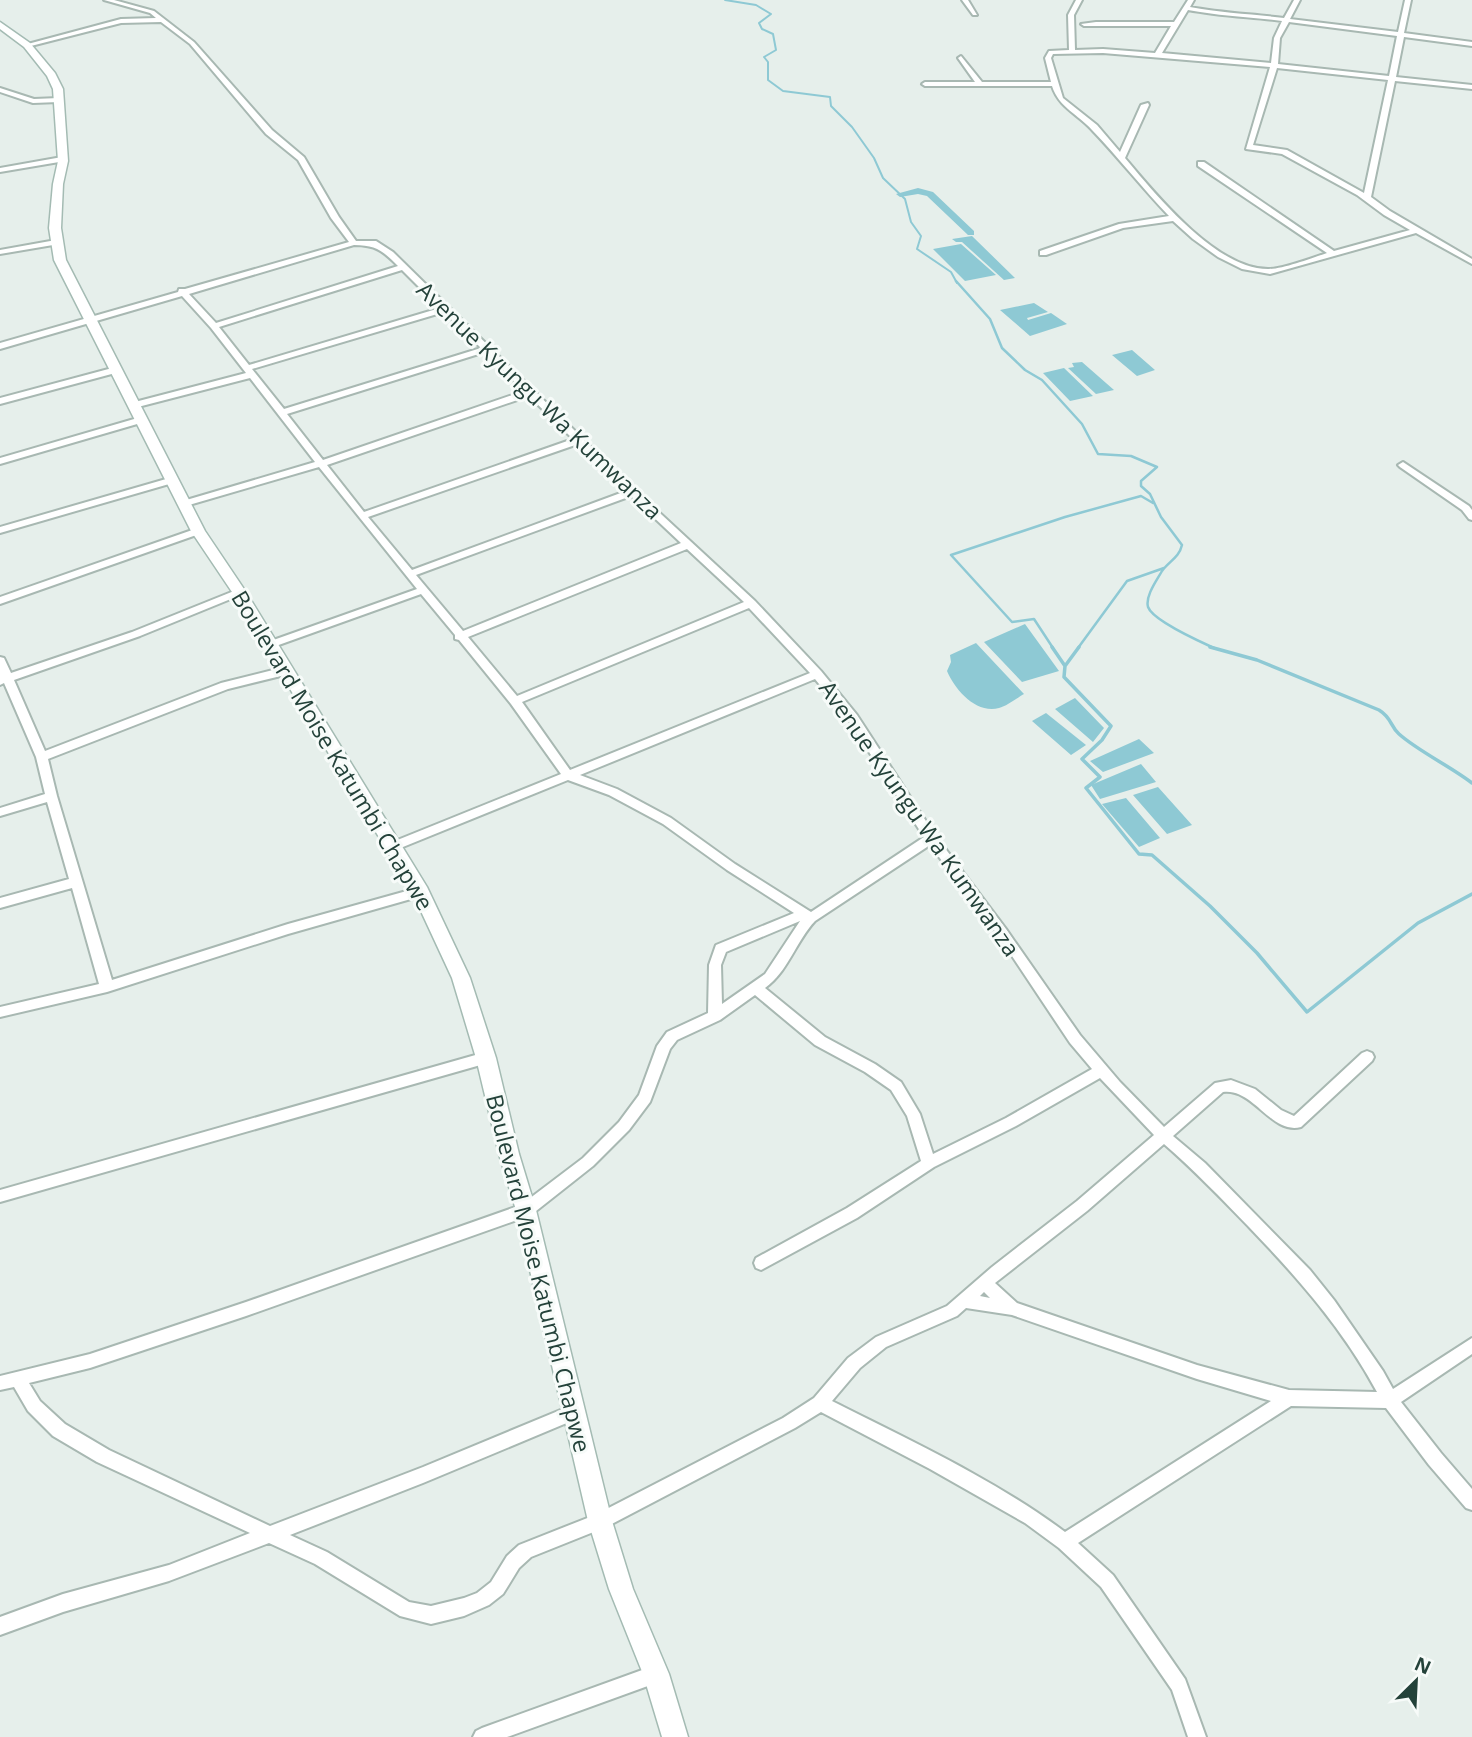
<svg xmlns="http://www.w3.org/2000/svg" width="1472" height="1737" font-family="'Open Sans',sans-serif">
  <rect width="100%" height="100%" fill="#e6efeb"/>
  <path fill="#8ec9d4" d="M972 236 1015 278 1004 280 962 242H956L952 239Z
    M961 244 996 275 965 281 933 249Z
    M1034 303 1048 312 1027 318 1028 320 1051 313 1067 324 1030 336 1000 310Z
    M1132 350 1155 370 1137 376 1112 355Z
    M1082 362 1114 390 1096 394 1068 368 1074 367 1072 363Z
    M1064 368 1093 396 1070 401 1043 373Z
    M1025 624 1059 671 1022 682 984 642Z
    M976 643 1024 694C1017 698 1007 706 999 708 976 714 955 690 947 671L951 662 950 655Z
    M1075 698 1104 728 1093 742 1055 709Z
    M1046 713 1086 745 1071 755 1032 721Z
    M1139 739 1154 753 1103 772 1090 761Z
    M1141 764 1156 782 1100 799 1091 785Z
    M1158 787 1192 825 1167 834 1133 795Z
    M1126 798 1160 838 1139 847 1102 804Z"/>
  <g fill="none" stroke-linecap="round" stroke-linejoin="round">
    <path stroke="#8ec9d4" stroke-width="2" d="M725 0 756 5 771 14 759 23 762 29 773 34 776 50 764 57 768 62V80L783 91 830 97 831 106 852 127 874 158 883 178 905 199 911 222 921 236 917 249 951 272 957 283"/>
    <path stroke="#8ec9d4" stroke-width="2.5" d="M956 281 990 319 1002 348 1025 370 1042 380 1082 424 1098 454 1131 456 1157 467 1141 481V486L1150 494 1161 517 1182 545C1179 558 1169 561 1162 571 1157 580 1145 596 1148 607 1153 621 1201 642 1214 648
      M1053 648 1034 619 1012 622 951 555 1065 517 1141 496 1153 503
      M1078 648 1127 581 1164 568"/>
    <path stroke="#8ec9d4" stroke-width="3.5" d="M1052 647 1065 666 1064 677 1111 726 1102 740 1082 759 1100 777 1086 788 1139 854 1152 855 1210 906 1257 953 1307 1012 1418 923 1472 894
      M1210 647 1257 660 1379 710C1392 718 1390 726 1399 734 1418 751 1450 766 1472 783
      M1065 666 1079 647"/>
    <path fill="#8ec9d4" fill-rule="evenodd" d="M918 188 933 192 974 231V235H968L927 196 918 194 900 197 896 194Z"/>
    <g stroke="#a8b8b2" stroke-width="4">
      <path id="street" d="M104 0H114L154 11 194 42 272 130 304 157 339 217 356 241H376L393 252 635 490 755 601 821 671 857 715 935 835 1006 929 1080 1035 1120 1082 1164 1127 1215 1083 1231 1080 1255 1089 1281 1110 1294 1116 1362 1053 1367 1051 1372 1053 1374 1057 1372 1061 1301 1127C1271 1135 1254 1088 1223 1092L1173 1136 1205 1163 1310 1270 1334 1300 1383 1371 1393 1389 1472 1338V1354L1401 1402 1441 1453 1472 1489V1510L1466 1508 1429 1465 1386 1408 1291 1406 1078 1543 1113 1575 1185 1679 1206 1737H1188L1172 1690 1101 1587 1059 1548 1025 1523 930 1469 821 1412 795 1428 606 1527 531 1557 519 1568 503 1594 489 1605 464 1616 431 1624 400 1616 315 1564 269 1543 169 1581 63 1612 0 1635V1617L63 1594 169 1565 250 1533 97 1462 53 1436 28 1411 14 1387 0 1390V1376L90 1354 246 1302 521 1205 583 1158 619 1122 639 1095 657 1046 667 1032 708 1013 709 965 716 945 794 913 727 870 663 824 609 795 568 780 398 849H390L388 846 390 843 561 774 511 704 459 640 455 639V635L421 594 273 647H265L264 645 265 643 417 589 319 467 189 505H183V501L315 462 250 378 134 408 131 407V403L246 373 211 328 182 296 0 349V343L178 292 179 289H185L349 242 331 218 298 160 266 134 190 44 161 22 121 23 27 47 24 45 121 19 156 18 150 13ZM354 245C376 245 383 251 398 266L216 323 189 294ZM402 270 440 308 249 365 219 327ZM444 312 481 348 284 409 252 369ZM485 352 524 391 323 460 287 414ZM529 396 573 439 364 512 327 465ZM578 444 626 491 412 570 368 517ZM631 496 681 543 463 631 416 575ZM687 549 744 602 517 696 468 637ZM749 608 810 673 570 770 522 702ZM815 679 849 721 924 837 811 912 735 864 671 818 617 789 580 775ZM930 845 998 935 1070 1043 1092 1069 1006 1118 933 1154 920 1114 901 1082 875 1064 825 1037 765 988C788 972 796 941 815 921ZM800 921 765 974 722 1004 721 965 726 952ZM755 995 815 1045 865 1072 891 1090 907 1116 921 1161 847 1208 756 1258 754 1263 756 1268 761 1270 857 1218 934 1167 1016 1126 1100 1078 1154 1135 1077 1201 992 1267 947 1306 876 1337 848 1358 814 1398 783 1418 595 1515 519 1545 507 1556 491 1582 477 1593 464 1598 431 1606 409 1602 327 1552 290 1535 423 1483 581 1417 583 1412 581 1407 575 1404 423 1467 270 1526 109 1450 65 1424 40 1401 29 1383 90 1368 246 1316 531 1215 593 1166 629 1130 650 1102 670 1049 677 1040 720 1020ZM1164 1144C1194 1170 1221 1198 1249 1227 1298 1278 1343 1329 1377 1392L1289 1390 1197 1365 1017 1303 995 1283 1087 1211ZM984 1292 990 1298 980 1296ZM966 1308 1012 1315 1197 1379 1271 1401 1065 1532C994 1479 911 1441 832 1401L860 1368 886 1347 957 1316Z
        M962 0H968L977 15H973Z
        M1076 0H1082L1074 15 1075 50 1103 49 1155 53 1171 26H1084L1081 24 1096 22H1174L1188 0H1194L1190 7C1221 13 1253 14 1284 18L1294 0H1300L1290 19 1398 32 1405 0H1411L1404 33 1472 42V46L1404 37 1396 77 1472 85V89L1395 81 1371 197 1390 211 1472 259V264L1416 233 1270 274 1242 269 1218 257 1193 239 1173 221 1123 228 1046 255H1040V251L1119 224 1169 216C1142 188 1119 158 1092 130 1078 114 1059 108 1052 86H925L922 84 925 82H975L958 58 961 56 982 82H1051L1045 58 1049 51 1069 50 1068 15ZM1188 10C1219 16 1251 17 1282 21L1274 38 1271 63 1162 53ZM1289 22 1397 36 1389 76 1278 64 1280 38ZM1103 53 1270 67 1246 149 1282 154 1357 195 1384 215 1410 230 1334 251 1204 162H1198V166L1327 253C1312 258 1283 269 1269 269 1217 270 1156 195 1125 158L1149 105 1148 103 1141 105 1120 152 1097 125 1063 98 1051 58 1053 54ZM1277 68 1388 80 1364 193 1287 150 1253 145Z
        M0 88 34 99 59 98 63 100 59 102 33 103 0 92Z
        M62 157 66 159 65 161 0 172V168Z
        M56 240 60 242 59 244 0 254V250Z
        M116 367 120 370 119 372 0 404V398Z
        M141 417 146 420 144 422 0 464V458Z
        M1403 462 1469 506 1472 510V520L1469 519 1462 510 1400 467 1398 465Z
        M173 477 176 478V482L0 533V527Z
        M198 528 203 531 202 533 0 604V597Z
        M239 589 243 590V594L140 636 14 680 45 751 221 683 285 667 290 671 289 674 228 689 48 759 57 796 112 980 288 924 421 887 425 889 427 892 425 895 288 934 107 992 0 1017V1007L99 984 72 888 0 908V898L69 879 47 802 0 816V808L45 794 36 757 4 683 0 685V657L4 658 11 673 132 632Z
        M486 1052 491 1054 493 1058 491 1062 0 1202V1190Z
        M656 1665 662 1668 665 1674 662 1680 656 1683 507 1737H473L476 1731 482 1728Z"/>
    </g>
    <g stroke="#a4bbb3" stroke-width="3">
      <path id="secondary" d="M0 22 30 43 55 73 63 89 68 161 63 184 61 228 66 260 205 531 246 592 427 887 470 978 496 1058 519 1154 536 1210 612 1521 633 1589 669 1674 688 1737H662L643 1674 609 1589 588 1521 516 1210 499 1154 476 1058 452 978 413 894 232 592 191 531 54 260 49 228 53 184 58 161 53 89 47 76 24 47 0 29Z"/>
    </g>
    <use href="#street" fill="#fff" fill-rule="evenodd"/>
    <use href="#secondary" fill="#fff" fill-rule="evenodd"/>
  </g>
  <g text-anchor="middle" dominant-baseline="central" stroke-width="6" stroke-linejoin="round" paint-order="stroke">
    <g font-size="23" fill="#24423a" stroke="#f7fbf9">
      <text transform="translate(540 400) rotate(44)">Avenue Kyungu Wa Kumwanza</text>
      <text transform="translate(333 750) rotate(59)">Boulevard Moise Katumbi Chapwe</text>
      <text transform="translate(920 818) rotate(55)">Avenue Kyungu Wa Kumwanza</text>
      <text transform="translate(539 1273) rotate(76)">Boulevard Moise Katumbi Chapwe</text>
    </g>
  </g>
  <g transform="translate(1416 1681) rotate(24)" stroke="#f7fbf9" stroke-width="5" paint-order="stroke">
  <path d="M0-5L12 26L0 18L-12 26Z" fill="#24423a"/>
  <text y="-10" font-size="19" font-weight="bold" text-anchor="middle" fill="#24423a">N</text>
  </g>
</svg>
